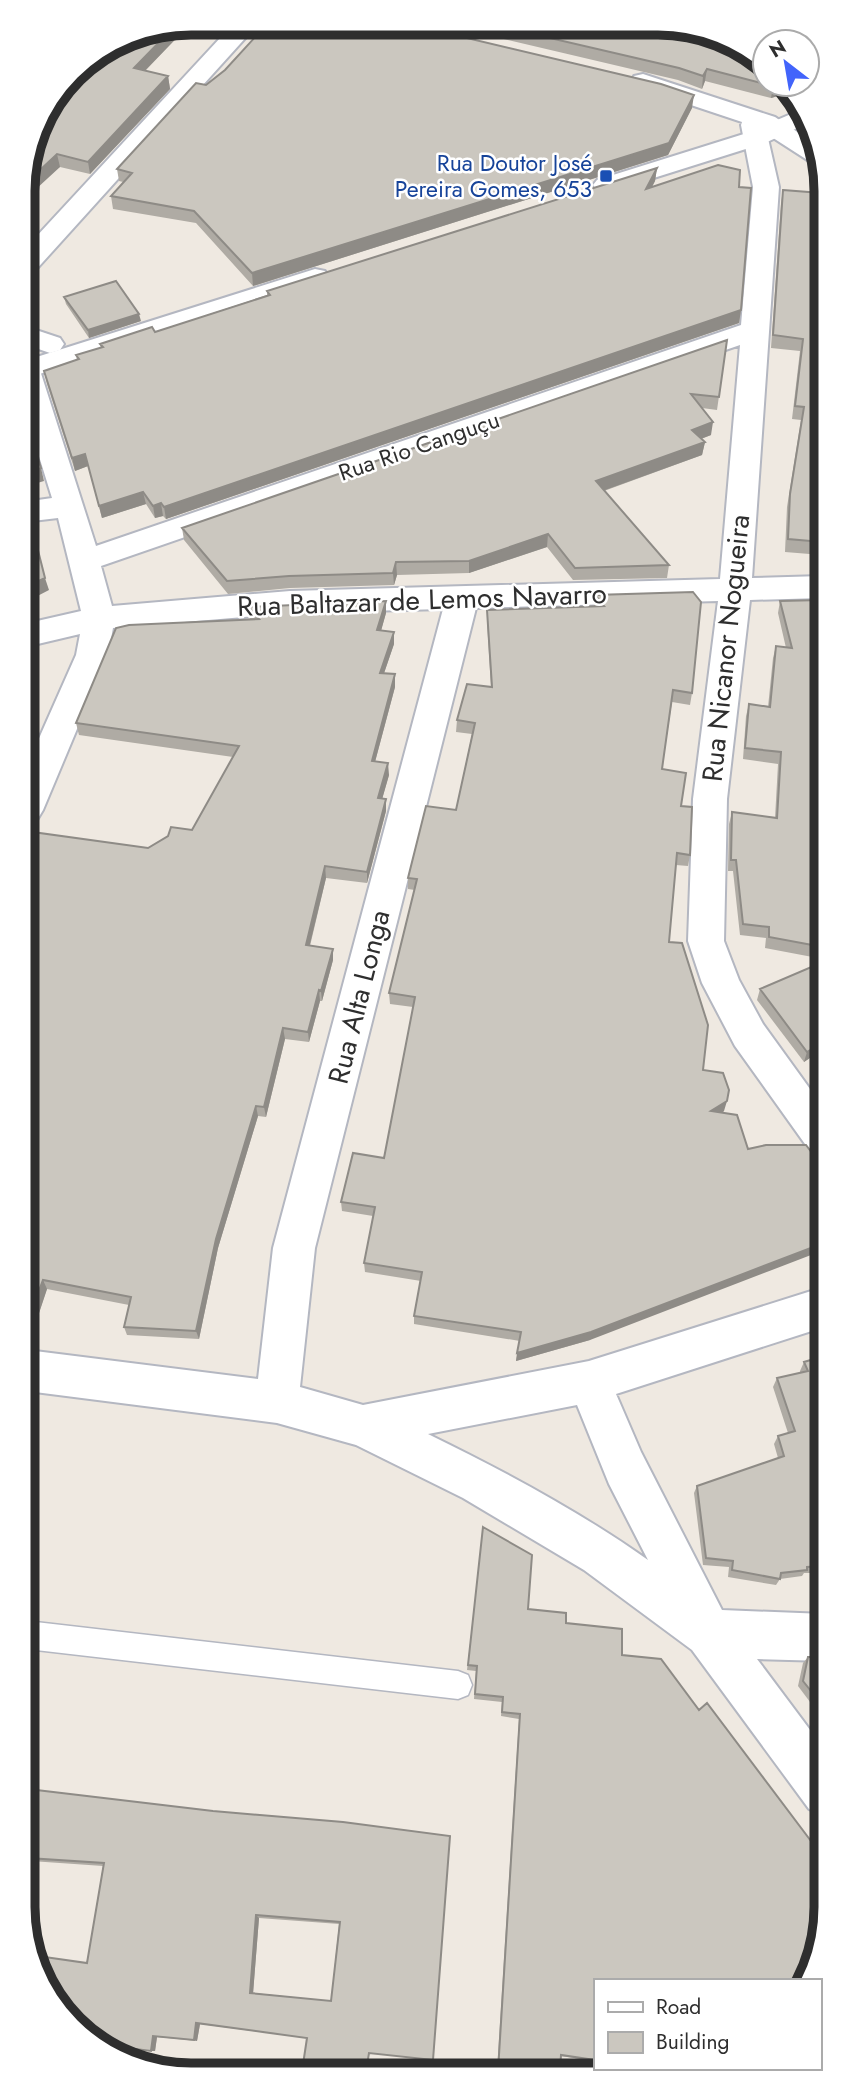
<svg xmlns="http://www.w3.org/2000/svg" width="849" height="2098" font-family="Jost,sans-serif">
  <rect width="100%" height="100%" fill="#efe9e1"/>
  <g fill="none" stroke-linecap="round" stroke-linejoin="round">
    <g stroke="#b4b7c1" stroke-width="3">
      <path id="lane" d="M27 1621 458 1671 468 1675 472 1685 468 1695 458 1699 27 1649Z"/>
    </g>
    <g stroke="#b4b7c1" stroke-width="4">
      <path id="street" d="M234 23H259L33 273 23 275V251Z
        M643 74 775 117 821 148V166L812 163 767 134 779 187 752 578 822 576V598L750 600 727 799 724 941 739 980 763 1024 823 1107 824 1156 810 1151 735 1046 702 983 688 941 693 799 718 601 476 608 315 1248 300 1387 363 1405 589 1361 824 1287V1327L616 1394 641 1452 722 1610 825 1614V1661L757 1659 825 1750 826 1817 809 1809 692 1650 584 1570 463 1498 356 1445 277 1423 27 1391V1350L258 1379 273 1248 443 609 290 613 113 628 108 655 43 810 37 820 25 823V770L76 655 80 634 25 647 24 624 81 611 58 518 24 522V502L52 498 24 408V355L34 358 38 364 96 546 741 325 753 187 741 125 742 122 634 86 631 81 634 76ZM740 345 720 579 290 591 112 606 101 566ZM577 1405 609 1484 648 1560C579 1511 504 1471 428 1434Z
        M24 326 60 338 64 344 60 350 50 353 24 344Z"/>
    </g>
    <g stroke="#b4b7c1" stroke-width="4">
      <path id="secondary" d="M798 111 806 124 765 143 606 193 597 190 593 185 597 180 747 133Z
        M315 269 325 271 329 277 325 283 24 379V361Z"/>
    </g>
    <use href="#lane" fill="#fff" fill-rule="evenodd"/>
    <use href="#street" fill="#fff" fill-rule="evenodd"/>
    <use href="#secondary" fill="#fff" fill-rule="evenodd"/>
  </g>
  <path fill="#afaba4" fill-rule="evenodd" d="M191 23 145 71 168 76 170 89 90 174 60 167 23 179Z
    M258 23 408 24 692 108 668 155 253 286 196 223 113 209 111 196 123 182 119 181 117 169 206 85 225 70 263 29 258 28Z
    M440 24 691 26 781 84 797 109 778 96 771 98 705 81 702 89 678 80Z
    M657 168 655 181 652 187H739L741 310 739 323 166 519 163 516 155 518 146 504 102 518 88 466 75 471 47 384 44 371 77 360 76 355 101 348 100 344 155 332 267 295V291Z
    M783 190 821 193 822 555 785 552 787 507 801 420 792 419 800 351 771 348 781 203Z
    M64 297 141 321 89 338 66 304Z
    M727 340 717 410 702 408 711 435 701 439 705 442 702 455 604 491 669 565 667 578 573 580 547 547 469 573 397 575 394 585 290 588 228 594 184 540 182 528Z
    M595 595 692 693 690 705 672 702 662 769 681 806 690 855 688 866 676 865 669 942 703 1070 724 1111 722 1113 748 1149 590 1340 516 1361 520 1341 414 1324V1316L421 1281 365 1272 364 1263 373 1216 342 1211 341 1202 384 1158 413 1007 390 1004 389 993 415 890 408 889V878L456 810 472 734 456 732 457 720 491 687 487 622V610L594 606Z
    M822 600 823 959 765 948 766 938 740 935 733 871H728L729 824 732 812 775 818 778 764 743 759 746 716 749 704 768 707 773 658 776 646 786 648 778 613 780 601Z
    M248 607 386 613 381 630 394 644 384 673 395 674V687L375 762 389 775 382 799H386V811L367 883 326 878 310 946 333 960 322 1001H320L309 1042 285 1039 266 1117 258 1116 218 1248 199 1339 127 1335 124 1327 129 1305 47 1289 39 1313 26 1311 25 831 148 848 192 830 233 757 79 735 76 723 250 619Z
    M760 989 823 1049 804 1062 757 1000Z
    M824 1356 825 1573H804L802 1576 780 1579 776 1585 728 1577 729 1567 703 1565 694 1493 697 1486 778 1458 774 1444 778 1436 788 1433 773 1387 777 1378 800 1373V1371L804 1362Z
    M483 1527 528 1609 566 1623 595 1981V2061L560 2056V2070L497 2071 519 1719 501 1716 502 1702 474 1699 476 1671 467 1670Z
    M808 1657H825V1708L813 1706 798 1686 803 1663Z
    M28 1789 213 1811 450 1836 306 2038 200 2024 197 2041 157 2037 155 2051 87 1963 103 1866 31 1861 28 1873ZM259 1918 339 1924 331 2001 253 1993Z"/>
  <path fill="#8e8b86" d="M191 23 135 81 134 68 175 26Z
    M707 69 705 81 702 89 703 76Z
    M168 76 170 89 90 174 88 162Z
    M780 84 778 96 771 98 773 86Z
    M694 95 692 108 668 155 253 286 252 273Z
    M57 154 60 167 23 201V186Z
    M657 168 655 181 644 202 646 189Z
    M741 310 739 323 166 519 164 507Z
    M139 314 141 321 89 338 88 330Z
    M713 422 711 435 690 443 692 430Z
    M705 442 702 455 594 494 596 481Z
    M85 454 88 466 75 471 72 458Z
    M41 468 44 481 24 487V473Z
    M143 492 146 504 102 518 99 506Z
    M161 503 163 516 155 518 153 506Z
    M548 534 547 547 469 573V561Z
    M396 562 397 575 394 585 393 573Z
    M45 578 49 590 24 603V588Z
    M386 601V613L378 642 377 630Z
    M394 632V644L380 685V673Z
    M395 674V687L372 773V761Z
    M388 763 389 775 379 810 378 798Z
    M386 799V811L367 883V872Z
    M325 866 326 878 307 956 306 945Z
    M333 949V960L322 1001 321 991Z
    M319 990 320 1001 309 1042 308 1032Z
    M283 1028 285 1039 266 1117 264 1107Z
    M823 1042V1049L804 1062 807 1052Z
    M727 1101 724 1111 709 1121 711 1111Z
    M256 1106 258 1116 218 1248 199 1339 196 1331 216 1239Z
    M824 1243V1250L590 1340 516 1361 517 1353Z
    M43 1280 47 1289 39 1313 34 1304Z
    M28 1859 31 1861 28 1873Z
    M256 1915 259 1918 253 1994 250 1993Z
    M196 2023 200 2024 197 2041 194 2040Z
    M153 2036 157 2037 155 2051H151Z"/>
  <path fill="#cbc7bf" stroke="#8e8b86" stroke-width="2" fill-rule="evenodd" d="M268 23 408 24 661 84 694 95 669 143 252 273 194 211 111 196 132 173 117 169 196 83 206 85 225 70Z
    M494 25 691 26 765 63V84L707 69 703 76 679 68Z
    M175 26 134 68 168 76 88 162 57 154 23 186V179L40 116 80 65 127 35Z
    M718 165 740 170 739 187 751 188 741 310 164 507 161 503 153 506 143 492 99 506 85 454 72 458 44 371 79 359 76 355 103 347 100 344 152 327 155 332 270 295 267 291 657 168 646 189Z
    M783 190 821 193 822 542 788 539 790 494 804 407 795 406 803 339 773 335Z
    M116 281 139 314 88 330 64 297Z
    M727 340 719 397 691 394 713 422 692 430 705 442 596 481 669 565 575 568 548 534 469 561 396 562 393 573 289 576 227 581 182 528Z
    M24 413 41 468 24 473Z
    M24 510 28 511 45 578 24 588Z
    M693 592 701 602 692 693 673 690 662 769 686 773 681 806 692 807 690 855 677 853 669 942 682 943 708 1025 703 1070 723 1073 729 1090 727 1101 711 1111 737 1115 748 1149 766 1145H806L824 1169V1243L591 1332 517 1353 521 1332 414 1316 422 1272 364 1263 375 1207 341 1202 353 1153 384 1158 415 997 389 993 417 879 408 878 426 806 456 810 475 723 457 720 467 684 492 687 487 610 604 606 595 595Z
    M822 600 823 947 769 937V927L743 924 736 860H731L732 812 777 818 781 752 745 748 749 704 770 707 776 646 792 648 780 601Z
    M386 601 377 630 394 632 380 673 395 674 372 761 388 763 378 798 386 799 367 872 325 866 306 945 333 949 321 991 319 990 308 1032 283 1028 264 1107 256 1106 216 1239 196 1331 124 1327 131 1297 43 1280 34 1304 26 1303 25 831 148 848 168 836 171 827 192 830 239 746 76 723 116 628 129 625 259 619 248 607Z
    M823 962V1042L807 1052 760 989Z
    M824 1356 825 1566 807 1567V1570L781 1573 780 1579 732 1570 733 1561 706 1558 697 1486 784 1456 778 1436 795 1431 777 1378 808 1371 804 1362Z
    M483 1527 532 1555 528 1609 566 1613V1623L622 1629V1655L661 1659 699 1710 707 1703 826 1861V1918L802 1981H595V2060L561 2055 560 2070 498 2071 520 1714 502 1712 503 1697 475 1694 477 1666 468 1665Z
    M808 1657H825V1702L819 1701 803 1681Z
    M28 1789 213 1811 343 1822 450 1836 433 2060 369 2053 366 2071H302L307 2038 196 2023 194 2040 153 2036 151 2051 104 2045 80 2033 31 1955 87 1963 104 1863 28 1858ZM256 1915 340 1922 331 2001 250 1993Z
    M626 2068H704L701 2070H626Z"/>
  <rect fill="#1a4fb4" stroke="#fff" stroke-width="2.5" x="599" y="169" width="14" height="14" rx="3.5"/>
  <g text-anchor="middle" dominant-baseline="central" stroke-width="5" stroke-linejoin="round" paint-order="stroke">
    <g font-size="23" fill="#164399" stroke="#fff" text-anchor="end">
      <text x="592" y="163">Rua Doutor José<tspan x="592" dy="26">Pereira Gomes, 653</tspan></text>
    </g>
    <g font-size="23" fill="#2e2e2e" stroke="#fff">
      <text transform="translate(419 446) rotate(-19)">Rua Rio Canguçu</text>
    </g>
    <g font-size="28" fill="#2e2e2e" stroke="#fff">
      <text transform="translate(422 600) rotate(-2)">Rua Baltazar de Lemos Navarro</text>
      <text transform="translate(726 648) rotate(-84)">Rua Nicanor Nogueira</text>
      <text transform="translate(359 997) rotate(-76)">Rua Alta Longa</text>
    </g>
  </g>
  <path d="M0 0H849V2098H0ZM191 35H658A156 156 0 0 1 814 191V1907A156 156 0 0 1 658 2063H191A156 156 0 0 1 35 1907V191A156 156 0 0 1 191 35Z" fill="#fff" fill-rule="evenodd"/>
  <path fill="none" stroke="#2e2e2e" stroke-width="9" d="M191 35H658A156 156 0 0 1 814 191V1907A156 156 0 0 1 658 2063H191A156 156 0 0 1 35 1907V191A156 156 0 0 1 191 35Z"/>
  <rect x="594" y="1979" width="228" height="91" fill="#ffffff" stroke="#ababab" stroke-width="2"/>
  <rect x="608" y="2002" width="35" height="10" fill="#ffffff" stroke="#ababab" stroke-width="2"/>
  <text x="656" y="2014" font-size="21" fill="#2e2e2e">Road</text>
  <rect x="608" y="2032" width="35" height="21" fill="#cbc7bf" stroke="#ababab" stroke-width="2"/>
  <text x="656" y="2049" font-size="21" fill="#2e2e2e">Building</text>
  <g transform="translate(786 63) rotate(329)"><circle r="33" fill="#ffffff" stroke="#ababab" stroke-width="2"/>
  <path d="M0-5L12 26L0 18L-12 26Z" fill="#4264fb"/>
  <text y="-10" font-size="19" font-weight="bold" text-anchor="middle" fill="#2e2e2e">N</text>
  </g>
</svg>
